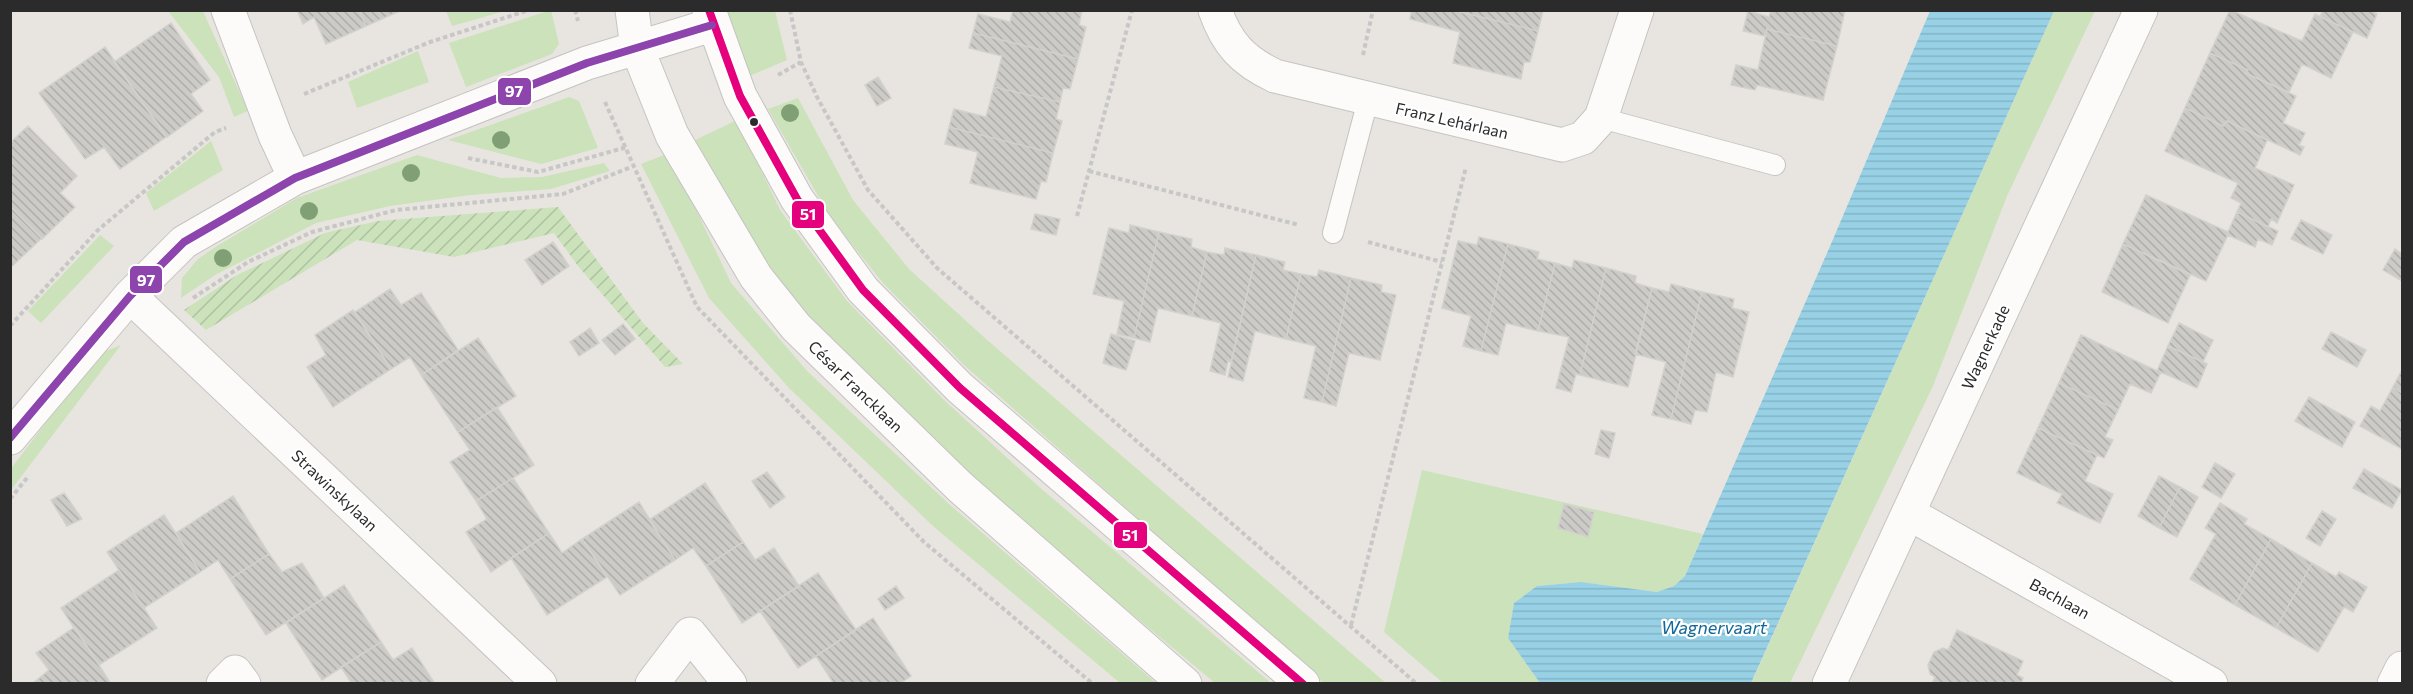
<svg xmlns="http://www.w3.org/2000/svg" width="2413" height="694" font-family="Commissioner,sans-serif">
  <defs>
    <pattern id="garden-furrows" width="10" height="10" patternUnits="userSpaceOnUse" patternTransform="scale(1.5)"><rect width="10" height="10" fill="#cbe2bb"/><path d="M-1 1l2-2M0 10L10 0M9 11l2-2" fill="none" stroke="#aec2a1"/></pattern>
    <pattern id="water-rules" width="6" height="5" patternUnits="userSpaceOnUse" patternTransform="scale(1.5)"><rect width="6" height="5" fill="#98d1e6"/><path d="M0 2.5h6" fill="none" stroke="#83b4c5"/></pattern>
    <pattern id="building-back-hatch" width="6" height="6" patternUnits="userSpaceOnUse" patternTransform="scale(1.5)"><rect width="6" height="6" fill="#cdcbc7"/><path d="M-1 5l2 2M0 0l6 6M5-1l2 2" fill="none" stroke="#b0aeab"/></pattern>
  </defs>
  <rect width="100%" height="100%" fill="#e8e5e0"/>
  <path fill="#cbe2bb" d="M551 10 559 44 552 54 466 87 449 43Z
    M168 11H203L248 111 234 117 219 77Z
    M446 11H505L452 26Z
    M728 11H775L787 60 747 77Z
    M2054 11H2095L2007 196 1933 386 1790 683 1751 684Z
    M418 51 429 82 357 108 348 82Z
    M569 97 579 101 598 148 541 164 448 140Z
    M798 98 853 200 909 269 986 339 1386 683H1324L964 365 884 284 832 220 768 109Z
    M737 120 780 210 847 301 944 400 1038 486 1271 683H1215L1014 516 915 426 815 326 745 234 693 141Z
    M211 141 223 170 154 211 146 193Z
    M669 153 731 283 808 372 949 504 1156 683H1120L934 527 789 388 709 298 641 164Z
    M417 155 501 178 542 177 604 163 610 171 551 189 470 195 390 206 316 223 215 275 181 298 182 278 198 259 217 246 297 198Z
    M100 235 114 246 41 323 28 311Z
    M121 345 11 490 10 470 91 363 103 352Z
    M1422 470 1703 534 1685 576 1674 586 1657 592 1581 582 1537 586 1514 603 1508 638 1540 683H1443L1384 632Z"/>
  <path fill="url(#garden-furrows)" d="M558 207 643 323 683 364 665 367 578 266 554 233 454 257 357 240 206 330 184 310 237 275 325 233 378 221Z"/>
  <path fill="url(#water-rules)" d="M1930 11H2054L1751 683H1540L1508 638 1514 603 1537 586 1581 582 1657 592 1674 586 1685 576 1831 244Z"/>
  <path fill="url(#building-back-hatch)" stroke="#d3d1cc" stroke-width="1.5" d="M297 10H359L366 26 326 44 314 17 303 24Z
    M359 10H402L366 26Z
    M1013 10H1082L1079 25 1086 27 1078 59 973 33 978 14 1010 22Z
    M1412 10H1452L1538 31 1530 62H1524L1521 79 1453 63 1460 32 1410 19Z
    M1452 10H1543L1538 31Z
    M1771 10H1845L1837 46 1767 29 1765 36 1743 31 1748 11 1769 17Z
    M2230 10 2302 41 2315 14 2353 32 2331 78 2302 64 2289 92 2245 73 2248 70 2210 53Z
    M2323 10H2368L2377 14 2367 38 2320 17Z
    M171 23 210 80 191 94 203 111 167 137 114 62Z
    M1767 29 1837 46 1823 100 1757 85 1755 90 1731 85 1736 65 1758 70Z
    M973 33 1078 59 1070 89 1063 88 1060 102 994 87 1002 56 969 48Z
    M105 47 166 137 120 169 104 147 85 159 39 93Z
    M2210 53 2248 70 2245 73 2296 96 2283 123 2305 133 2299 145 2304 147 2300 155 2227 121 2223 126 2185 108Z
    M878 77 891 98 877 106 865 85Z
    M994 87 1060 102 1056 119 1062 121 1053 153 949 127 954 109 986 117Z
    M2185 108 2223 126 2227 121 2267 140 2255 168 2294 185 2277 223 2271 219 2268 227 2237 212 2241 203 2231 198 2238 183 2165 151Z
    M28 126 77 176 60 193 75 207 42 239 10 206V143Z
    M949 127 1053 153 1046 182 1041 181 1036 199 970 183 978 152 945 144Z
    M2146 195 2228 232 2237 212 2278 231 2272 245 2258 239 2255 247 2228 235 2206 281 2123 244Z
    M10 206 42 238 10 268Z
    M1035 214 1060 219 1056 235 1031 229Z
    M2301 220 2332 235 2323 254 2291 239Z
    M1130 225 1159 232 1134 338 1117 334 1124 301 1093 294 1109 228 1129 233Z
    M1159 232 1192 239 1191 247 1207 252 1192 316 1158 308 1150 342 1134 338Z
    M1479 237 1508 244 1481 351 1463 346 1471 316 1442 308 1458 241 1477 245Z
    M553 242 569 266 542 285 525 260Z
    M1508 244 1539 252 1537 259 1555 263 1538 331 1506 323 1498 355 1481 351Z
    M2123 244 2190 275 2168 323 2102 292Z
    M1225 248 1256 255 1231 362 1228 361 1225 375 1210 371 1221 323 1192 316 1207 252 1224 255Z
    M2395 249 2402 254V281L2383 270Z
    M1256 255 1285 262 1283 270 1301 274 1286 339 1255 331 1243 381 1228 377Z
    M1574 260 1606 268 1580 375 1576 374 1571 392 1556 388 1569 337 1538 331 1555 263 1572 268Z
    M1606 268 1636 276 1635 283 1652 288 1628 387 1580 375Z
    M1319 270 1351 278 1322 402 1304 398 1316 346 1286 339 1301 274 1317 277Z
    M1351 278 1382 285 1381 292 1396 295 1380 360 1349 353 1336 406 1322 402Z
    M1671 284 1702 292 1671 419 1652 415 1666 362 1635 354 1652 288 1669 292Z
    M390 289 401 305 421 293 458 350 421 375 410 357 391 369 355 312Z
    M1702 292 1734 299 1732 308 1749 312 1733 377 1716 372 1707 412 1695 410 1691 424 1671 419Z
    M353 310 391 369 333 407 307 367 326 355 315 335Z
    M2179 323 2213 340 2203 362 2168 346Z
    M623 324 635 339 615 355 602 340Z
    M590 328 599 343 579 356 570 342Z
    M2331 332 2366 350 2357 367 2322 349Z
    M1111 334 1135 341 1126 370 1103 363Z
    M2081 335 2157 371 2168 346 2207 364 2197 388 2161 372 2151 393 2130 384 2118 410 2059 383Z
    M478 338 516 396 458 432 421 375Z
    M2402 370V393L2393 387Z
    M2059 383 2118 410 2105 437 2113 440 2104 458 2038 428Z
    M2393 387 2402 393V449L2360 426 2371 406 2380 411Z
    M2309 397 2355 422 2342 447 2295 421Z
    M497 407 534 465 476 501 450 462 470 450 458 432Z
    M2038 428 2097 455 2085 481 2113 494 2100 523 2057 503 2062 494 2017 473Z
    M1601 430 1615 433 1609 458 1595 454Z
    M2215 463 2235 474 2221 498 2202 487Z
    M2364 469 2402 490 2392 508 2353 488Z
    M767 472 785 497 770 508 752 481Z
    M2159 476 2180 487 2159 528 2138 516Z
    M513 478 549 533 491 572 466 532 487 519 476 501Z
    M705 483 743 542 706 566 693 548 675 560 649 520Z
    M2180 487 2198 497 2177 537 2159 528Z
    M64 493 82 519 67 526 51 500Z
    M233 496 269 554 230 579 218 560 200 572 176 533Z
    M639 502 675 560 620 595 582 539Z
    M2220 503 2247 519 2244 524 2271 539 2235 605 2190 579 2216 534 2205 528Z
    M1564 504 1594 512 1588 537 1558 528Z
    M2322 511 2336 519 2320 546 2306 538Z
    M164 515 200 572 144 608 107 552Z
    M549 533 562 553 582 539 607 577 547 615 511 558Z
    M2271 539 2312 563 2276 628 2235 605Z
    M743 542 755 560 774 548 799 586 742 623 706 566Z
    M269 554 282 572 302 563 324 598 266 635 230 579Z
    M2312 563 2336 577 2339 572 2367 587 2353 612 2344 607 2318 652 2276 628Z
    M119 570 157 628 99 665 61 608Z
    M818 573 856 630 798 668 760 611Z
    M344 585 381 642 322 680 286 623Z
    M896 586 904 598 885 610 878 599Z
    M873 618 911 676 899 684H834L816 656Z
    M75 627 111 684H32L49 670 36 653Z
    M1957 630 2023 661 2017 675 2023 678 2021 684H1932L1935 677 1930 674 1928 665 1934 652 1943 648 1948 650Z
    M381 642 393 660 412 648 435 684H352L341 667Z"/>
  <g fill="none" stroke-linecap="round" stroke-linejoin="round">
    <g stroke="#c4c4c3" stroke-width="22">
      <path id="service" d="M1601 118 1775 165
        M1333 233 1368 100"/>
    </g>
    <g stroke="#c4c4c3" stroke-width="35">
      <path id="minor" d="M228 10 275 135 295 178
        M1215 10C1227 44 1243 61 1275 76L1562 145 1583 138 1601 118 1637 10
        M130 296 540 684
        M10 438 130 296 184 242 295 178 587 63 712 25
        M1908 513 2211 684
        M223 684 235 672 244 684
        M652 684 690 634 730 684
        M1829 684 2141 10
        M2394 684 2402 668"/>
    </g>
    <g stroke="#c4c4c3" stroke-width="35">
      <path id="secondary" d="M632 10 637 48 672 135 756 277 796 327 960 487 1185 684
        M709 10 740 96 797 199 863 290 960 388 1303 684"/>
    </g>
    <path stroke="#c8c7c7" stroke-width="4" stroke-dasharray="4.5 3" stroke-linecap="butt" d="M575 10 578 21
      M790 10 801 62 817 97 868 190 937 268 1417 684
      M1363 55 1373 10
      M778 75 801 62
      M304 94 430 42 529 10
      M605 102 697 307 924 542 1093 684
      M468 158 538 172 627 147
      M1089 171 1299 225
      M1077 216 1132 10
      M1368 242 1442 262
      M193 298 248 262 312 232 396 210 563 194 634 166
      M10 326 98 230 215 132 226 128
      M10 499 27 478
      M1351 625 1466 167"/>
    <use href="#service" stroke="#fcfbfa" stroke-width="20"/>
    <use href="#minor" stroke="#fcfbfa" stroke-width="33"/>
    <use href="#secondary" stroke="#fcfbfa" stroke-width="33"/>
    <g stroke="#fff" stroke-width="12">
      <path id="bus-1" d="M709 10 740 96 797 199 863 290 960 388 1303 684"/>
    </g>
    <g stroke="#fff" stroke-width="12">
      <path id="bus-2" d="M10 438 130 296 184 242 295 178 587 63 712 25"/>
    </g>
    <use href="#bus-1" stroke="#e5007d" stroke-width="8"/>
    <use href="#bus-2" stroke="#8e44ad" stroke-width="8"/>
  </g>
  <g fill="#819f75">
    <circle cx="790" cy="113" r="9"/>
    <circle cx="501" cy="140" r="9"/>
    <circle cx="411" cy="173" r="9"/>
    <circle cx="309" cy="211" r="9"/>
    <circle cx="223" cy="258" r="9"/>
  </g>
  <circle fill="#2b2b2b" stroke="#fff" stroke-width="2" cx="754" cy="122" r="5"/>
  <g text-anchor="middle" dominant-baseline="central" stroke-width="4.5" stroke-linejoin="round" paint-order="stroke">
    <g font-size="16" fill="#2b2b2b" stroke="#fff">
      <text transform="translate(1452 120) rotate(13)">Franz Lehárlaan</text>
      <text transform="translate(1985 347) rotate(-65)">Wagnerkade</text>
      <text transform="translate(856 386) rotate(44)">César Francklaan</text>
      <text transform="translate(335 490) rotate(43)">Strawinskylaan</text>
      <text transform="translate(2060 598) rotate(29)">Bachlaan</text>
    </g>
    <g font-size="18" font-style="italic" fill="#146896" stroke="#fff">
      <text x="1714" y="627">Wagnervaart</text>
    </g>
  </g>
  <g stroke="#fff" stroke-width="2">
    <rect x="497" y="77" width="35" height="29" rx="6" fill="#8e44ad"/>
    <rect x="791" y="200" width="34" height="29" rx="6" fill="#e5007d"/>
    <rect x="129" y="265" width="34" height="29" rx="6" fill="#8e44ad"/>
    <rect x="1113" y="521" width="35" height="28" rx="6" fill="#e5007d"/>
  </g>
  <g font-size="16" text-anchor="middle" font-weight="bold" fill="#fff">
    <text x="514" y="97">97</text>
    <text x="808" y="220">51</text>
    <text x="146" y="286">97</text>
    <text x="1130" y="541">51</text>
  </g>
  <rect width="2413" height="694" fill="none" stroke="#2b2b2b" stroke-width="24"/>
</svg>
